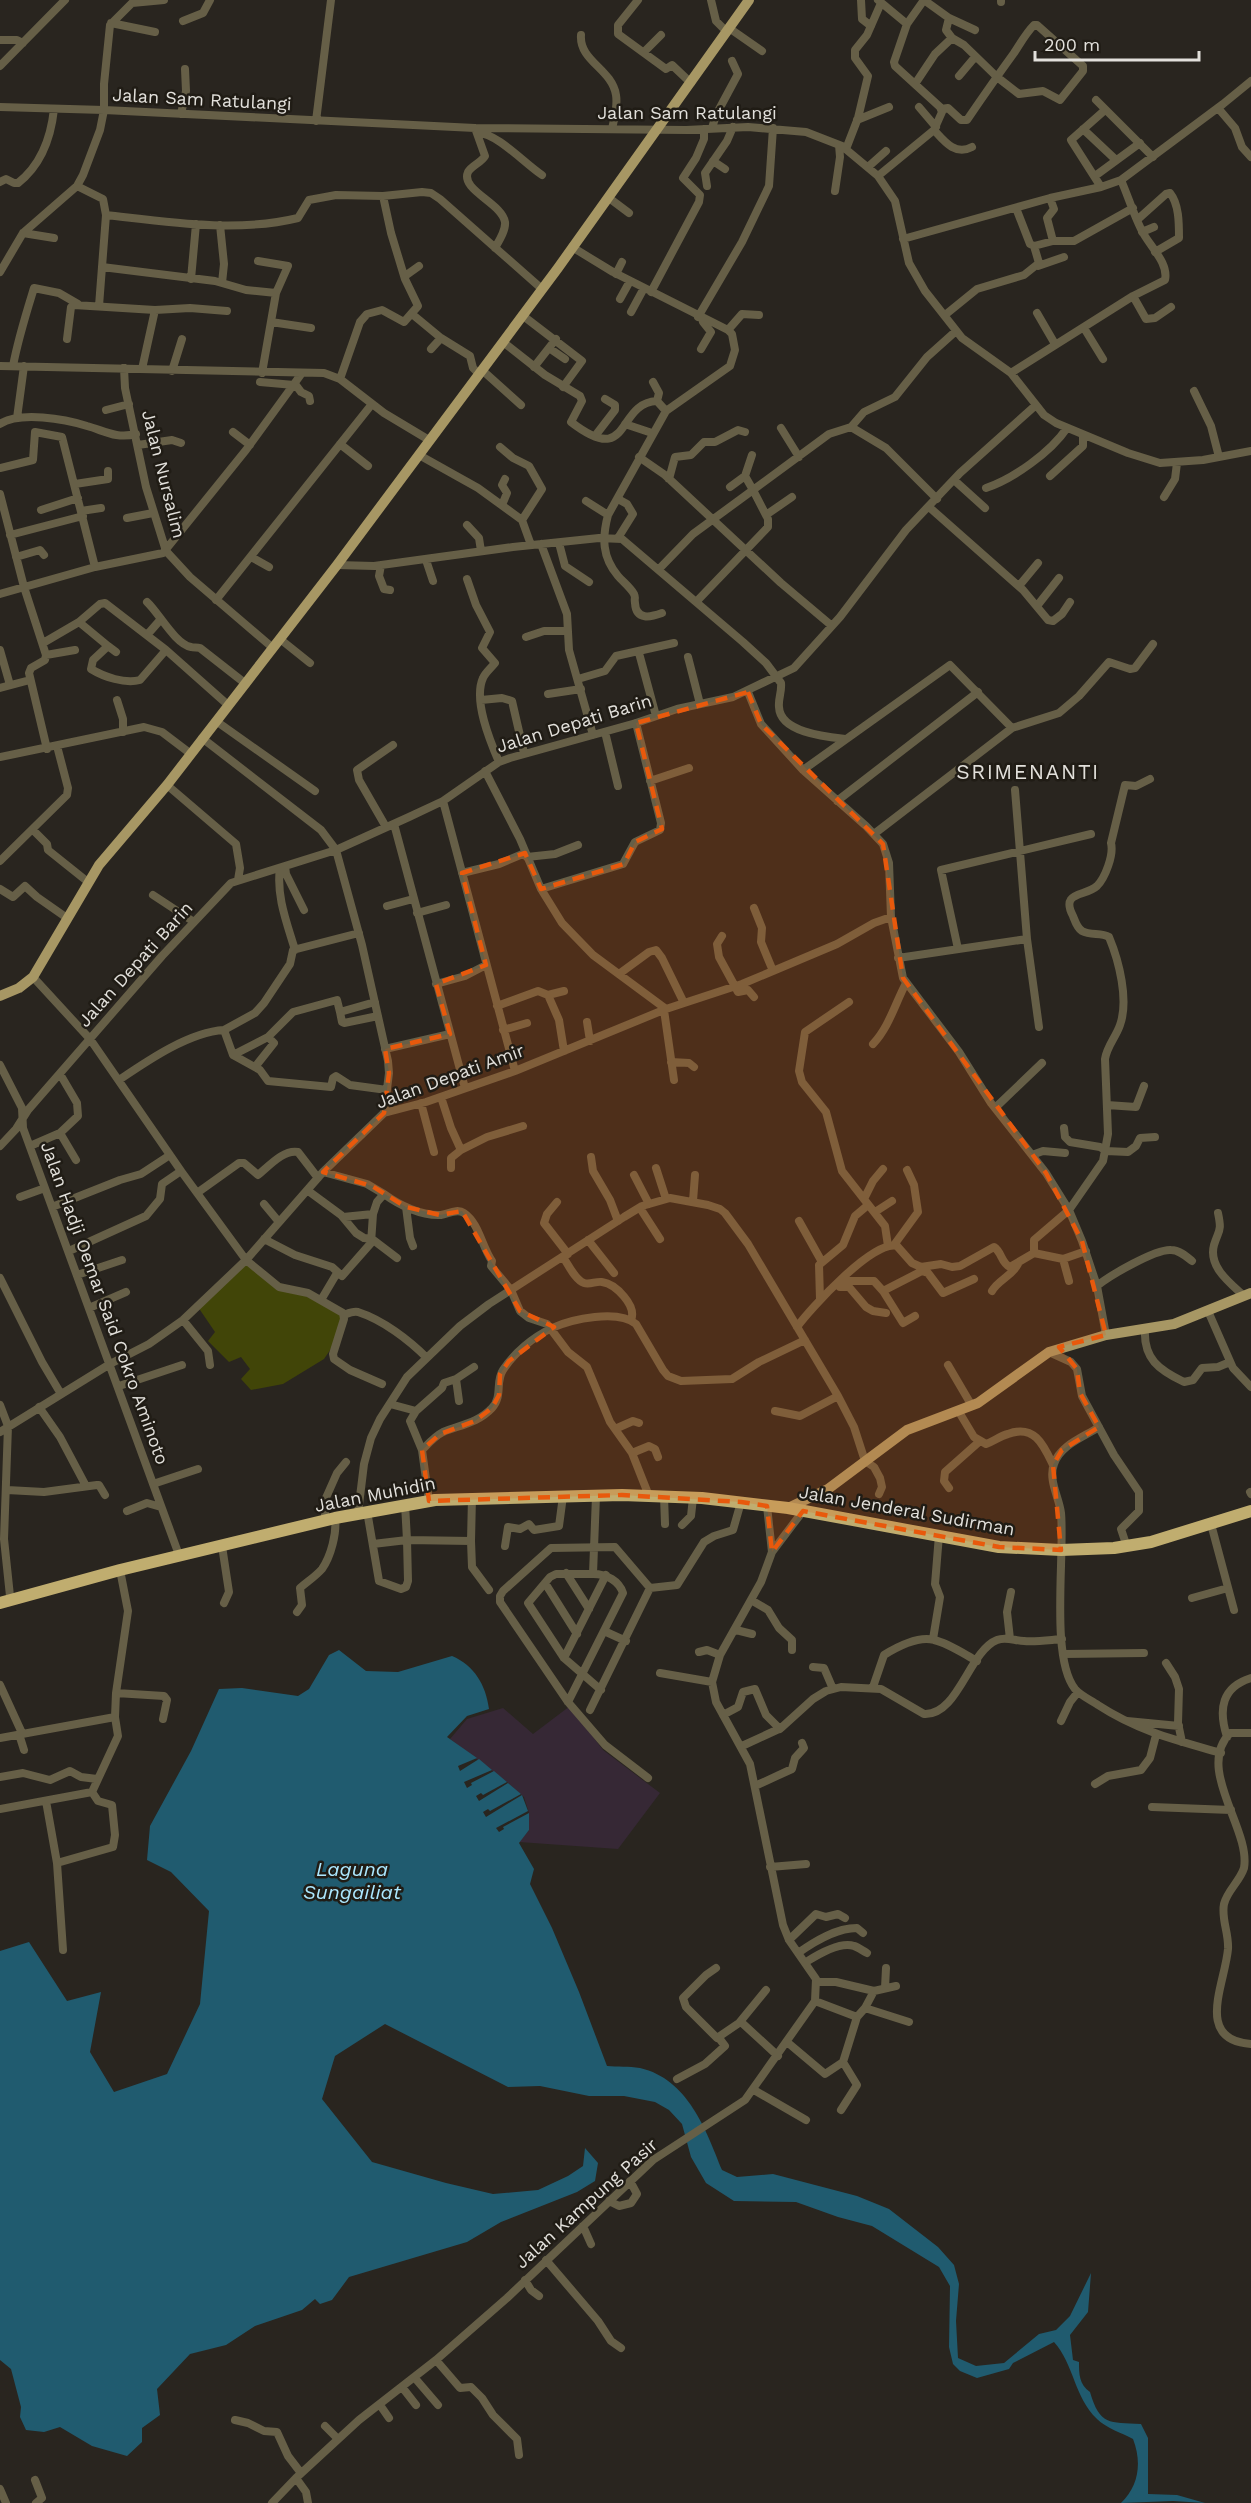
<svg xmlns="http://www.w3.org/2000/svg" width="1251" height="2503" font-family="'Work Sans',sans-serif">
  <rect width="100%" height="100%" fill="#29251f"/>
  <path fill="#362835" d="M570 1706 603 1750 660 1793 618 1849 519 1842 529 1830V1813L524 1797 507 1782 450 1739 467 1719 503 1708 533 1734Z"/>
  <path fill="#414508" d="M244 1261 290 1289 342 1313 337 1340 324 1359 283 1384 251 1390 241 1379 250 1369 241 1357 229 1362 208 1341 215 1332 198 1307Z"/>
  <path fill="#205b6f" d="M339 1650 366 1671 398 1672 452 1656C474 1665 486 1685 489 1709L467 1716 447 1737 477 1758 458 1766 460 1771 479 1759 492 1770 464 1782 467 1788 472 1785 471 1783 494 1771 507 1782 483 1795 481 1793 476 1796 479 1801 508 1783 521 1794 490 1811 488 1809 483 1812 486 1817 522 1795 528 1811 496 1828 499 1832 504 1829 503 1827 529 1813V1830L519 1843 534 1869 530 1884 552 1928 579 1992 607 2066C617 2067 629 2066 640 2068 688 2079 706 2130 722 2170L737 2177 773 2174 857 2196 889 2209 938 2247 954 2265 959 2284 956 2321 958 2358 976 2366 1004 2363 1039 2334 1056 2330 1070 2316 1091 2273 1088 2312 1070 2335 1073 2360 1079 2362C1079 2374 1079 2384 1090 2392 1100 2426 1109 2422 1141 2424L1148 2438V2494L1177 2495 1205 2503 1173 2501 1121 2503C1139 2486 1142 2462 1133 2439 1122 2433 1106 2428 1097 2419 1074 2397 1074 2364 1054 2342L1013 2363 1009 2369 977 2378 960 2371 953 2364 949 2347 950 2286 939 2267 872 2226 838 2217 796 2202 734 2201 706 2183 691 2157 682 2124 669 2110 655 2102 624 2096H589L540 2086 508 2087 385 2024 335 2056 322 2099 372 2162 446 2183 493 2194 538 2190 568 2176 583 2166 585 2148 598 2163 595 2181 577 2192 501 2222 467 2242 349 2277 332 2300 320 2304 315 2299 302 2310 255 2326 226 2345 190 2354 157 2389 160 2415 142 2428V2442L127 2456 92 2446 60 2427 44 2432 26 2430 20 2417 21 2407 11 2369 0 2360V1951L29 1942 67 2001 101 1992 90 2052 114 2092 167 2074 200 2004 209 1911 171 1872 147 1860 150 1826 191 1751 219 1689 242 1688 298 1696 309 1689 329 1655Z"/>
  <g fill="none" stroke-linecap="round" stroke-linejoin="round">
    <path stroke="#665f47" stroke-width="8" d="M638 0 618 25V34L666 69 672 65 691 83
      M711 0 716 21 727 32
      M861 0 862 19 871 26
      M878 0 907 24 894 62 895 66 940 107 942 112 934 130 878 176
      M924 0 949 18 946 30 952 38 964 45 997 77 1019 94 1043 91 1060 100 1083 71V66L1037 25H1034C1026 33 1020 44 1014 53 998 75 982 98 967 120H961L948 108 941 109
      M1001 2V0
      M949 18 975 30
      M183 21 203 13 210 0
      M111 23 155 32
      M907 24 924 0
      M729 28 762 51
      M581 35C579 61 612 69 616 95 618 107 614 119 612 129
      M0 40H17L23 43
      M644 52 661 35
      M0 66 65 0
      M959 76 975 57
      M915 84 935 54 952 38
      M1096 100 1153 157
      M0 107 104 110 475 128 686 130 748 127 806 132 842 146 878 176 895 201 909 263 925 291 962 338 1011 373 1044 415 1056 423 1128 453 1160 463 1203 460 1251 451
      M919 107 936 127
      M1218 108 1235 128 1242 147 1251 157
      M181 114 186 91 185 69
      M857 120 889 107
      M316 121 331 0
      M475 128 485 156C481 163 472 165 468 172 460 190 502 203 505 222 506 230 499 241 495 248
      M712 128 716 115 738 74 732 61
      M1083 129 1116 160
      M934 130C944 141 955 156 972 147
      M478 133C497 133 525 164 542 175
      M846 149 858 118 868 76 855 58V50L867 35 881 3
      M713 161 725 169
      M868 167 886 151
      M1095 176 1140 143
      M0 182 6 179 14 183H18C41 165 51 137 54 109
      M77 186 103 199 106 215 99 306
      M707 186 705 173 727 141 733 127
      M1101 187 1071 140 1105 110
      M835 191 840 157 839 145
      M609 198 629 213
      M1050 198 1054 209 1047 218 1053 241
      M1016 208 1030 244 1034 246 1053 241H1074L1133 208
      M106 215C168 222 236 233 298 218L309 200 336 195 383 196 422 192 431 193 440 199 542 289
      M1137 220 1166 194 1170 193C1179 204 1179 223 1179 238L1155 252
      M220 225 224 264 222 283
      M1142 232 1154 227
      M23 233 54 238
      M903 239 1050 198 1101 187 1121 180 1223 104 1251 81
      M572 247 613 272 728 330 732 334 735 350 730 366 666 411 608 515C602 538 602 557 618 576 623 582 630 587 634 594 636 599 634 597 635 603 636 621 651 617 662 613
      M258 261 288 266 276 293
      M1038 266 1064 257
      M102 267 215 281 246 290 276 293 262 373
      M0 272 23 233 77 186 83 175 100 130 104 110V84L110 25 132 3 164 0
      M616 274 622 262
      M405 276 419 266
      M191 279 196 224
      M651 292 699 202 700 195 683 178 696 158 704 139V129
      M1133 296 1146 319 1155 318 1171 307
      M620 299 630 281
      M155 310 190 308 227 311
      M631 312 644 288
      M1037 313 1055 344
      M412 314 441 338
      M522 315 582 361 563 387
      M945 315 977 289 1024 275 1039 263 1034 246
      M698 317 742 242 769 186 773 128
      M271 322 311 328
      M1084 328 1103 359
      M728 330 742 314 759 315
      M67 339 71 307 74 305 155 310 142 369
      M503 342 545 375 580 396 582 401 571 422C632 469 615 403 657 401L666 411
      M549 348 565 359
      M431 349 441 338 470 356 473 368 479 374
      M701 349 711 332 703 322
      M0 366 324 373 340 379 384 413 429 440
      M13 366C18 339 26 314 34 288L59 293 78 304
      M534 367 556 339
      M124 368 125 388 146 487 166 551 190 577 273 648
      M482 370 521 405
      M172 371 182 339
      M1011 373 1133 296 1165 280C1169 262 1148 245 1141 229 1133 213 1128 196 1121 180
      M340 379 360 322 367 314 382 310 404 322 418 306 405 279 391 233 383 196
      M260 382 294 385
      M653 382 659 393 657 401
      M295 384 301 392 309 396 310 401
      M1194 391 1211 426 1219 457
      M106 410 129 404
      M17 418 24 366
      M0 424C20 411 65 419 87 426 105 431 116 439 136 434
      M625 424 652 433
      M851 427 886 448 937 499
      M781 428 799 457
      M233 432 250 445
      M595 436 615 410V405L605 399
      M340 444 368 466
      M138 445 172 440 181 443
      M500 447 513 458 529 466 542 489 522 520
      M419 455 478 488 522 520 531 545
      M639 457 665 475 781 583 832 626
      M0 468 33 460 35 432 62 437 95 567
      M745 476 752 455
      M1050 476 1083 446V435
      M669 479 675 457 691 455 704 442H715L738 430 745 432
      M954 480 985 508
      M75 484 108 479V471
      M986 488C1013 479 1051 452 1067 428
      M0 494 24 587 46 655 45 660 31 668 29 673 47 749
      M1164 497 1175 479 1177 463
      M586 501 608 515
      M502 505 507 493 502 485 505 479
      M929 507 1023 590 1048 620 1053 621 1062 614 1070 602
      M41 510 78 498
      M81 511 101 508
      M766 515 792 497
      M127 518 153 513
      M467 525 479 538 481 551
      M10 535 83 516
      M618 538 633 514 627 504 618 499
      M559 543 565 566 589 582
      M541 544 567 614 569 650 593 735
      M16 557 40 550 44 555
      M251 557 269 567
      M426 560 433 581
      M337 565 374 566 513 547 599 538 622 539 743 642 766 663 781 683C782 692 778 699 779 707 780 733 828 737 846 739
      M381 565 379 576 384 589 390 590
      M659 569 693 534 753 490 745 476 730 487
      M467 579 476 605 490 632 482 648 495 663C491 668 485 673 483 678 473 700 490 741 499 762
      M1019 586 1038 563
      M0 594 95 567 163 553 246 450 302 373
      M216 600 372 404
      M697 601 768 527V519L753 490 829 434 851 427 864 412 895 397 927 357 956 331
      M147 602C159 613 175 644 191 647 194 648 197 647 200 648L246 684
      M1037 606 1059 578
      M79 622 108 646 93 660 91 669C104 677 125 684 140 680L166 650
      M147 635 161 619
      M526 637 544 631H568
      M280 639 310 663
      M43 643 79 622 100 604 105 603 166 650 228 705
      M108 646 116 652
      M0 650 10 685
      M639 653 656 716
      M46 655 75 650
      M688 657 700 704
      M578 679 605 671 616 656 674 643
      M0 688 30 680
      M748 692 761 724 803 770 866 826 883 844 889 863 891 917 903 978 959 1052 991 1103 1046 1173 1069 1210 1082 1241 1097 1286 1106 1335
      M548 694 581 689
      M117 700 123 719V732
      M481 700 502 698 512 701 524 753
      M216 721 315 791
      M605 732 618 786
      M202 738 321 830 336 850 362 945 388 1061 389 1073 384 1113
      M0 757 144 727 162 732 191 754
      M803 770 950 665 1012 728
      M485 771 520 839 541 889 562 923 593 955 666 1009
      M650 781 689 768
      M167 785 236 844 240 868 238 880
      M1015 790 1027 939 1039 1027
      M443 801 515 1071
      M837 801 978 692
      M394 824 465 1088
      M386 827 359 780 357 770 393 745
      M33 830 47 844 48 850 88 882
      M874 834 1012 728 1059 713 1079 696 1109 662 1130 669 1135 668 1153 644
      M527 857 555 854 578 845
      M0 861 67 795 68 788 57 746
      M285 866 286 874 304 910
      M280 868C276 896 287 923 295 950
      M462 873 499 864 525 853
      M0 889 13 897 25 886 37 897 67 918
      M541 889 623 864 635 842 660 830 661 823 636 723
      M153 895 194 922
      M387 906 413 899
      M754 908 762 928 761 942 773 971
      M417 913 446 905
      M359 933 293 950 290 964 264 1003 255 1013 224 1030 233 1055 260 1070 268 1081 331 1087 333 1078 336 1076 350 1085 387 1090
      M722 936 717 944 719 957 738 992 748 990 754 997
      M958 949 941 870 1091 834
      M898 958 1027 939
      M619 974 649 952 656 950 662 958 684 1003
      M33 977 90 1039 181 1171 246 1260 279 1287 308 1293 343 1313 344 1319 333 1354 334 1359 350 1370 382 1384
      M436 984 465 976 486 965
      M548 995 559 1020 564 1051
      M849 1002 805 1032 799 1071 802 1082 826 1112 842 1171 885 1226 888 1246
      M497 1006 538 991 548 995 564 991
      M664 1010 674 1080
      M340 1012 342 1022 344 1023 378 1016
      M587 1022 590 1041
      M503 1030 527 1023
      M873 1044C889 1027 895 1004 906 983
      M385 1049 450 1034
      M233 1055 268 1037
      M671 1062 689 1063 694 1067
      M0 1065 22 1108 23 1128 179 1555
      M255 1067 274 1043 268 1037 293 1012 337 1000 340 1012 375 1002
      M119 1080C147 1061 189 1032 224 1030
      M441 1097 451 1128 461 1150 451 1158V1168
      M421 1103 434 1152
      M1107 1105 1136 1107 1144 1086
      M995 1108 1042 1063
      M1064 1128 1065 1137 1070 1142 1100 1147 1106 1151 1128 1152 1136 1146 1140 1138 1155 1137
      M60 1133 76 1160
      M0 1146 16 1129 28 1110 162 956 231 883 336 850 409 817 443 801 499 762 510 758 636 723 677 709 733 697 794 668 840 617 906 530 960 473 1036 405
      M30 1146 60 1133 78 1116 77 1103 60 1074
      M461 1150 487 1137 523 1126
      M1032 1155 1043 1151 1065 1153
      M591 1157 593 1171 610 1200 618 1221
      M656 1168 666 1199
      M323 1172 367 1184 384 1194
      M634 1175 649 1204
      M307 1190 341 1215 356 1233 364 1238 372 1239 397 1258
      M197 1193 239 1163H244L258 1175C269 1166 284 1149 298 1152L318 1178
      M20 1197 45 1188
      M864 1199 873 1181 883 1169
      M693 1201 695 1175
      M557 1202 547 1214 544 1223 568 1254
      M264 1204 279 1222
      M52 1207 120 1180 141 1174 170 1155
      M406 1207 410 1238 413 1246
      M640 1208 660 1239
      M875 1212 892 1201
      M1218 1213C1222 1232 1219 1229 1214 1245 1208 1267 1230 1283 1244 1296
      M343 1217 373 1214 377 1202 384 1194C399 1205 421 1216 441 1215 448 1214 457 1208 464 1213 479 1223 482 1247 492 1261L491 1266 511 1290 520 1311 529 1318 547 1324 568 1352 587 1367 610 1422 632 1453 649 1496
      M799 1221 822 1262
      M264 1239 295 1255 332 1267 342 1276 371 1243 373 1214
      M588 1240 614 1273
      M894 1245 918 1212 914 1185 907 1170
      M69 1251 146 1216 160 1199 162 1184 181 1171
      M1034 1253V1240L1069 1210 1103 1161 1108 1134 1105 1059C1107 1046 1116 1037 1120 1025 1129 1000 1119 961 1109 937 1101 932 1091 936 1082 931 1077 928 1075 921 1073 916 1060 891 1085 897 1097 886 1105 878 1114 855 1111 843L1125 785 1136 786 1150 779
      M563 1257C568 1264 575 1280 584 1283 590 1285 596 1281 602 1282 616 1284 637 1306 631 1320
      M1063 1259 1069 1281
      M77 1275 122 1260
      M0 1278 42 1362 61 1394
      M840 1281H874L883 1291 903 1323 915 1316
      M1097 1286C1109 1276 1155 1249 1171 1250 1179 1250 1186 1256 1192 1261
      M840 1287H849L866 1307 873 1311 886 1313
      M883 1291 922 1271 928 1273 943 1293 974 1279
      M992 1291C998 1280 1012 1276 1018 1264
      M820 1299 819 1265 843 1245 855 1216 868 1205
      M321 1300 337 1273
      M89 1308 126 1292
      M1208 1311 1233 1368 1251 1387
      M344 1315C349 1313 353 1311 358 1312 383 1320 409 1340 427 1358
      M183 1320 208 1351 210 1365
      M797 1327C810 1309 874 1239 897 1246L912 1263 921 1267 941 1264 952 1267 960 1266 994 1247C1002 1252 1001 1263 1010 1267L1034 1253 1063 1259 1086 1251
      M1145 1328C1143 1359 1159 1370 1184 1382L1193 1380 1202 1368 1218 1367 1230 1362
      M1049 1352 1071 1362 1077 1369 1082 1396 1114 1455 1139 1492V1511L1121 1529 1127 1547
      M948 1365 972 1406
      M456 1379 459 1401
      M119 1386 182 1365
      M390 1404 416 1411
      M0 1405 8 1426 4 1539 10 1596
      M39 1407 60 1437 86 1486
      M775 1411 800 1416 838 1396
      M959 1412 974 1437 986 1444C994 1441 1000 1436 1008 1434 1035 1424 1044 1446 1053 1465
      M1099 1427C1084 1437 1060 1445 1054 1464 1048 1480 1059 1497 1061 1513 1065 1555 1050 1658 1075 1689 1081 1696 1091 1700 1098 1705 1138 1731 1175 1740 1221 1753
      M615 1429 633 1421 639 1423
      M0 1432 110 1364 149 1344 183 1320 246 1260 323 1172 384 1113 426 1102 515 1071 666 1009 742 984 837 944 874 923 891 917
      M422 1450C428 1444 435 1436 443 1432 460 1425 478 1423 492 1408 503 1396 495 1382 503 1370 514 1353 533 1337 552 1328 572 1319 618 1309 636 1324L663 1370 668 1376 681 1381 732 1379 759 1362 805 1340
      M632 1453 649 1446 655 1449 658 1457
      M153 1484 198 1469
      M949 1488 944 1481 945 1472 980 1441
      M7 1490 44 1492 97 1485H99L105 1495
      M1250 1492 1251 1494
      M664 1496 665 1524
      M429 1501 422 1450 410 1421 416 1411 442 1388 444 1383 456 1379 474 1367
      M767 1506 772 1552
      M127 1511 147 1503 161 1507
      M367 1511 379 1581 401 1589 406 1587 408 1581 407 1540 471 1541 472 1497
      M358 1513 364 1464 371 1438 380 1419 407 1377 460 1326 489 1304 624 1217 642 1206 670 1198 708 1205 720 1209 725 1213 748 1244 838 1396 854 1427 865 1461 874 1467 880 1478 882 1487 879 1494
      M325 1521V1500L337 1473 346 1462
      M1211 1524 1234 1610
      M682 1525 691 1516 693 1498
      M471 1541 472 1567 489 1590
      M373 1544 407 1540 405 1504
      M222 1546 229 1592 224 1603
      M505 1546 508 1527 520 1529 529 1524 534 1530 559 1526 563 1496
      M566 1573 589 1609
      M593 1574H556L550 1577 528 1603 564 1658 601 1690
      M545 1583 577 1634
      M650 1588 677 1585 704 1542 714 1536 733 1530 741 1502
      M1192 1598 1228 1588
      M751 1600 768 1610 779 1628 792 1640V1650
      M297 1612 302 1605 300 1588C307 1582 316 1576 322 1569 331 1556 337 1533 335 1518
      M736 1630 752 1634
      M604 1631 626 1641
      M933 1639 940 1597 935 1584 939 1535
      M1010 1639 1007 1612 1011 1592
      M699 1652 707 1650 720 1655
      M1064 1654 1144 1653
      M564 1658 606 1575
      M1166 1663 1175 1677 1179 1689 1178 1723 1182 1742
      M813 1667 824 1668 833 1689
      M660 1673 712 1682
      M0 1685 22 1733
      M873 1687 884 1655C897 1647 919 1636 934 1640 948 1643 964 1654 977 1661
      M116 1693 164 1696 167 1700 163 1719
      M568 1702 623 1593C619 1581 607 1574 593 1574L596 1496
      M590 1710 650 1588 615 1547 551 1548 503 1591 500 1596V1602L568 1702 605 1745 648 1778
      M723 1715 738 1707 743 1692 755 1689 766 1715 780 1729
      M1061 1721 1070 1702 1078 1692
      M1127 1721 1179 1726
      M1251 1733H1230C1195 1769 1251 1829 1244 1868 1240 1881 1227 1891 1224 1904 1221 1919 1229 1933 1228 1949 1225 1984 1194 2040 1251 2044
      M19 1734 24 1750
      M1227 1737C1218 1709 1222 1687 1251 1678
      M0 1738 115 1717 116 1693 128 1611 120 1570
      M742 1746 781 1728 813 1699 826 1691 841 1687 881 1689 924 1714C958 1716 969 1651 997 1640 1006 1636 1015 1641 1024 1641 1036 1642 1049 1640 1062 1639
      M0 1777 23 1773 50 1780 70 1771 81 1777 97 1779
      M1095 1784 1108 1776 1141 1770 1150 1758 1156 1735
      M755 1786 792 1769 795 1758 804 1748 802 1743
      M46 1801 57 1863 63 1950
      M1152 1807 1231 1810
      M0 1809 92 1792 118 1736 115 1717
      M57 1863 113 1847 115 1835 112 1805 98 1801 92 1792
      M770 1867 806 1864
      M789 1940 816 1914 826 1917 838 1914 845 1918
      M798 1953C815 1941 836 1928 857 1928L863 1933
      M806 1962C817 1955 840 1941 854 1946 858 1947 863 1951 867 1953
      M716 1968 706 1975 683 1998 686 2007 717 2038 739 2023 766 1990
      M817 1982H836L874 1991 896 1986
      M885 1988 886 1968
      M815 2001 857 2017
      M865 2008 909 2022
      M739 2023 741 2022 778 2056
      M787 2042 825 2074 843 2062
      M677 2079 705 2064 725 2046 719 2038
      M754 2090 806 2120
      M841 2110 857 2085 843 2062 857 2017 865 2008 874 1991
      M609 2201 619 2206 631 2203 637 2194 630 2181
      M583 2226 591 2244
      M546 2260 598 2321 611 2341 621 2348
      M525 2280 531 2290 539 2296
      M436 2360 460 2388 471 2387 482 2398 493 2415 517 2439 519 2455
      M414 2377 438 2405
      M402 2387 416 2405
      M380 2405 389 2418
      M235 2420 248 2423 264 2431 277 2432 288 2456 301 2473
      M325 2426 338 2439
      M296 2478 306 2492 308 2503
      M35 2480 42 2498 36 2503
      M0 2489 6 2503
      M272 2503 296 2478 359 2420 436 2360 507 2298 653 2160 745 2100 815 2001 816 1979 789 1940 783 1925 750 1764 716 1702 712 1682 720 1655 761 1582 772 1552 803 1511"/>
    <path stroke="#a79764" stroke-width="10" d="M0 996 19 988 33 977 99 865 167 785 337 565 558 268 749 0
      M788 1508 828 1489 907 1430 978 1403 1049 1352 1106 1335 1174 1324 1251 1293"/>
    <path stroke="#c0ad6f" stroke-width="12" d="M0 1603 120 1570 335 1518 435 1500 622 1495 702 1498 788 1508 999 1547 1061 1550 1114 1548 1151 1542 1251 1511"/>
  </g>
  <path fill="#e8590c" fill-opacity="0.2" stroke="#e8590c" stroke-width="4.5" stroke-dasharray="12 8" stroke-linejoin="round" d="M748 692 761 724 883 844 903 978 1046 1173 1082 1241 1106 1335 1059 1347 1077 1369 1080 1393 1099 1427 1062 1450 1053 1465 1061 1550 999 1547 803 1511 772 1552 767 1506 741 1502 622 1495 429 1501 422 1450 440 1434 475 1421 492 1408 499 1395 500 1374 509 1361 554 1327 520 1311 462 1211 440 1215 406 1207 372 1186 323 1172 384 1113 389 1073 385 1049 450 1034 436 984 486 965 462 873 525 853 541 889 624 864 635 842 662 829 636 723Z"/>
  <g text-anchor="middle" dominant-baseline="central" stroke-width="5" stroke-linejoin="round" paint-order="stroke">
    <g font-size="18" fill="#e2e0db" stroke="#201c15">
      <text transform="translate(202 99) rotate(3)">Jalan Sam Ratulangi</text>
      <text x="687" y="112">Jalan Sam Ratulangi</text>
      <text transform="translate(164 474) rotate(76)">Jalan Nursalim</text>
      <text transform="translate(574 723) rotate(-17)">Jalan Depati Barin</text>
      <text transform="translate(135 964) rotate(-48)">Jalan Depati Barin</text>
      <text transform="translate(450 1076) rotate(-20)">Jalan Depati Amir</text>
      <text transform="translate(105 1303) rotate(70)">Jalan Hadji Oemar Said Cokro Aminoto</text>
      <text transform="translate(375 1494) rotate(-11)">Jalan Muhidin</text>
      <text transform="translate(907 1510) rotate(10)">Jalan Jenderal Sudirman</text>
      <text transform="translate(586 2203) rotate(-42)">Jalan Kampung Pasir</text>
    </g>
    <g font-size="20" font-style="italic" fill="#ace8ff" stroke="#201c15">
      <text x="352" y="1869">Laguna<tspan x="352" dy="23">Sungailiat</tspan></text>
    </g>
    <g font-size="21" letter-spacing="1.5" fill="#e2e0db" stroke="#201c15">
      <text x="1028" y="771">SRIMENANTI</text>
    </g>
  </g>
  <path d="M1035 51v9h164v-9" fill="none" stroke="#e2e0db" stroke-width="3"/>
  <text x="1044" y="51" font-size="18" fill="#e2e0db" stroke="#201c15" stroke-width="4.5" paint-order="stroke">200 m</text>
</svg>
